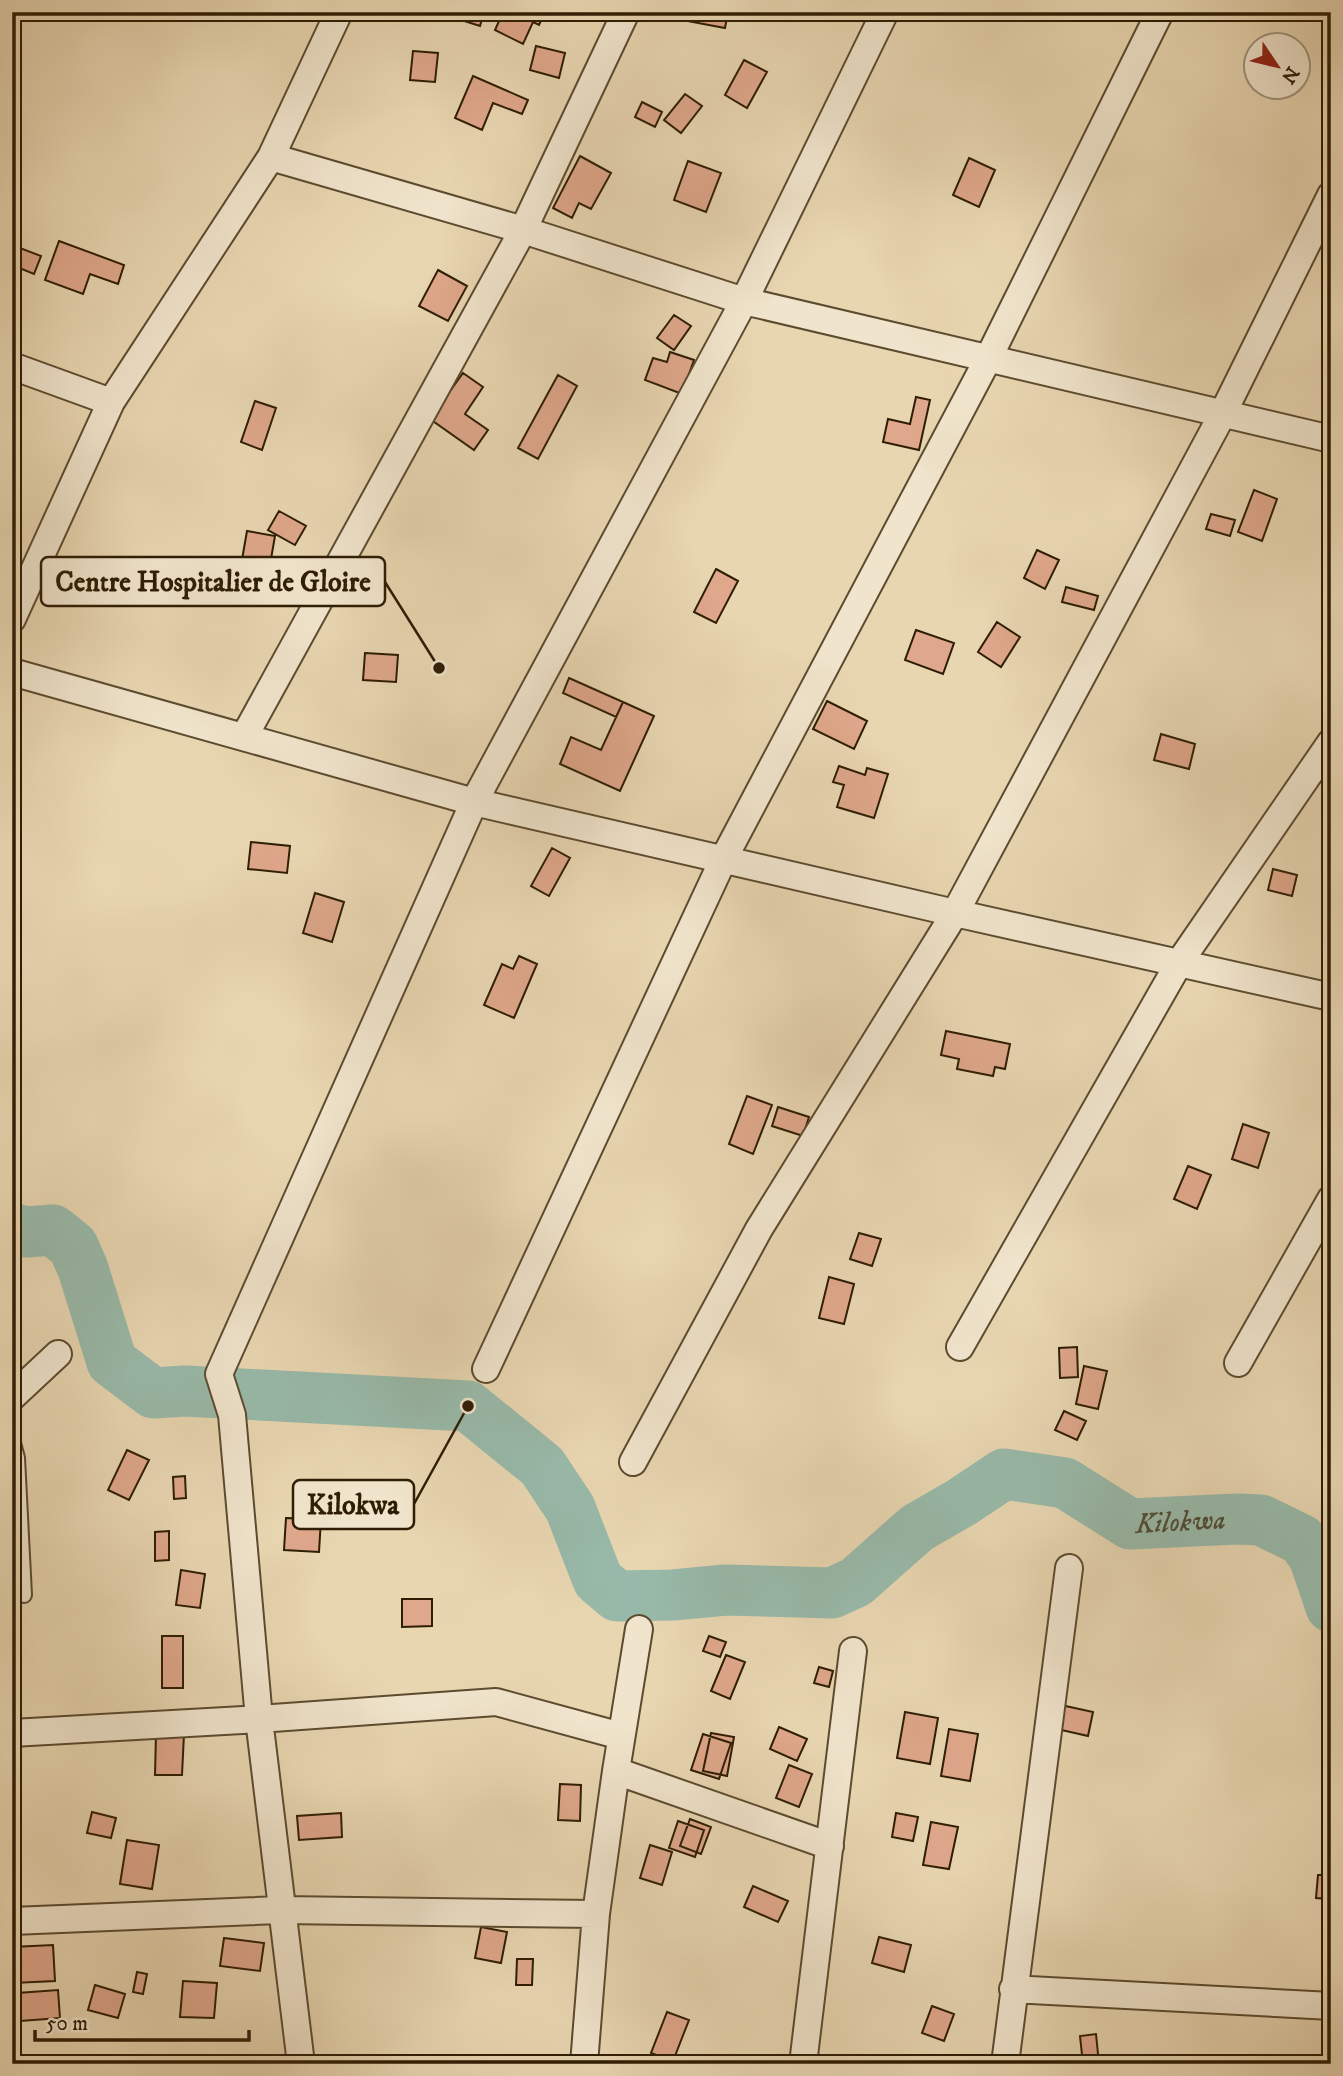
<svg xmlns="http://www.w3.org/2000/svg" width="1343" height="2076" font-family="'IM FELL DW Pica',serif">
  <rect width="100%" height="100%" fill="#e8d6b1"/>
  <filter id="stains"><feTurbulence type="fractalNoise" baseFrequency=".00286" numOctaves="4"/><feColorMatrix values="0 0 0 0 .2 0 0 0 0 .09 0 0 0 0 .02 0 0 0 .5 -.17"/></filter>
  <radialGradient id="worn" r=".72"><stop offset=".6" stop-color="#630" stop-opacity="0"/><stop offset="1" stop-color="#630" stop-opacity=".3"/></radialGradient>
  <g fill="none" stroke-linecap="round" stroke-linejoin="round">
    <path stroke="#98b9a9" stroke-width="51" id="s1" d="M12 1228 26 1232 53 1230 73 1246 83 1269 112 1362 153 1393 185 1391 468 1406 542 1466 570 1508 598 1580 617 1596 673 1595 726 1590 832 1593 856 1582 917 1528 962 1502 1004 1474 1065 1483 1130 1524 1237 1519 1261 1520 1302 1540 1314 1557 1331 1607"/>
  </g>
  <path fill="#dfa78b" stroke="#2e1d04" stroke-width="2" d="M457 12H484L480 26 455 18Z
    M503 12H545L539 25 533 22 523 44 495 30Z
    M683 12H728L725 28 682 20Z
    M536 46 565 53 559 78 530 70Z
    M413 51 438 53 435 82 410 80Z
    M744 60 767 72 747 108 725 95Z
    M473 76 528 100 522 114 493 103 482 130 455 118Z
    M685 94 702 106 681 133 664 120Z
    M642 102 662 112 655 127 635 117Z
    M580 156 611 173 591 209 579 203 572 218 553 208Z
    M969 158 995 170 979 207 953 195Z
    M688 161 721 173 706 212 674 200Z
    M59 241 124 265 118 284 90 274 83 294 45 280Z
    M12 245 41 256 34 274 12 265Z
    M438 270 467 286 448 321 419 306Z
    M674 315 691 326 674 350 657 338Z
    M670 352 694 360 682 394 645 380 653 358 667 362Z
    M463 373 483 387 465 414 488 430 474 450 430 419Z
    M558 375 577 386 538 459 518 448Z
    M916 397 930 400 919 450 883 442 888 419 910 424Z
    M255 401 276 408 262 450 241 442Z
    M1254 490 1277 499 1262 541 1238 532Z
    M279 511 306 526 295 545 268 530Z
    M1211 514 1235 520 1230 536 1206 529Z
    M247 531 275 536 268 576 240 571Z
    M1037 550 1059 560 1045 589 1024 578Z
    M716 569 738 581 716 623 694 612Z
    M1066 587 1098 596 1094 610 1062 602Z
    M997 622 1020 637 1001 667 978 652Z
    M916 630 954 643 943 674 905 660Z
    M365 653 398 655 396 682 363 680Z
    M569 678 623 702 616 717 563 693Z
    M827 701 867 721 854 749 813 729Z
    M623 702 654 716 620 791 560 764 571 737 601 750Z
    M1161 734 1195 744 1189 769 1154 760Z
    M839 766 865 775 867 768 888 774 874 818 837 807 844 785 833 782Z
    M251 842 290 846 287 873 248 869Z
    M552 848 570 858 549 896 531 886Z
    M1273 869 1297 875 1292 896 1268 890Z
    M315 893 344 902 332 942 303 933Z
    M519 956 537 964 514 1018 484 1005 502 964 513 969Z
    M946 1031 1010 1044 1005 1069 995 1067 993 1076 957 1069 959 1059 941 1055Z
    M747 1096 772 1105 753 1154 729 1144Z
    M778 1107 809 1117 803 1136 772 1126Z
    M1243 1124 1269 1133 1258 1168 1232 1159Z
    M1188 1166 1211 1175 1197 1209 1174 1199Z
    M859 1233 881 1239 872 1266 850 1259Z
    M829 1277 854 1284 844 1324 819 1318Z
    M1077 1347 1078 1377 1060 1378 1059 1348Z
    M1084 1366 1107 1371 1098 1409 1076 1404Z
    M1064 1411 1086 1421 1077 1440 1055 1430Z
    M127 1450 149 1460 129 1500 108 1490Z
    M185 1476 186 1498 174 1499 173 1477Z
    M286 1518 321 1519 319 1552 284 1550Z
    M169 1531V1560L155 1561V1532Z
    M181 1570 205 1574 200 1608 176 1605Z
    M402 1599H432V1626L402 1627Z
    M162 1636H183V1688H162Z
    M709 1636 726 1642 720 1657 703 1651Z
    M726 1655 745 1662 730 1699 711 1691Z
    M819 1667 833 1671 829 1687 814 1683Z
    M1061 1705 1093 1712 1088 1736 1057 1729Z
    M905 1712 938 1718 930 1764 897 1758Z
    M779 1727 807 1739 797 1761 770 1749Z
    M949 1729 978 1734 970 1781 941 1776Z
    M711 1733 734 1737 727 1776 703 1771Z
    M156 1734H184L182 1775H155Z
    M703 1734 731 1743 719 1779 691 1770Z
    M789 1765 812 1774 799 1807 776 1798Z
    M560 1784 581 1785 580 1821 558 1820Z
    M92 1812 116 1818 111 1838 87 1833Z
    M341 1813 342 1837 299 1840 297 1816Z
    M896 1813 918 1817 913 1841 892 1837Z
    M690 1819 711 1827 701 1854 680 1846Z
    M678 1821 704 1830 695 1857 669 1848Z
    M931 1822 958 1827 949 1869 923 1865Z
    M127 1840 159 1845 152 1889 120 1884Z
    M650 1845 672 1852 662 1885 640 1878Z
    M1318 1875H1331V1919H1329L1330 1899 1316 1898Z
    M753 1886 788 1901 778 1922 744 1907Z
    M481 1927 507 1932 501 1963 475 1958Z
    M879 1937 911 1945 904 1972 872 1963Z
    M224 1938 264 1943 260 1971 220 1966Z
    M53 1945 55 1981 13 1983 12 1947Z
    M517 1959H533L532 1985H516Z
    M137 1972 147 1974 143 1994 133 1992Z
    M183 1981 217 1983 214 2018 180 2017Z
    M95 1985 125 1994 118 2018 88 2010Z
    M58 1990 60 2018 20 2021 18 1993Z
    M932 2006 954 2014 944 2041 922 2033Z
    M667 2012 689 2020 673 2061 651 2053Z
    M1096 2034 1099 2064H1083L1080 2036Z"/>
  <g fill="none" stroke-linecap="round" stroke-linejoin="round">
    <g stroke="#5c4b2f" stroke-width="18">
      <path id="service" d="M12 1439 17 1458 24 1595"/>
    </g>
    <g stroke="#5c4b2f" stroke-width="30">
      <path id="minor" d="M271 157 523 230 744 301 1331 439
        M12 366 111 402
        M12 619 111 402 271 157 339 12
        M12 672 474 802 955 913 1331 997
        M244 737 523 230 626 12
        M960 1347 1179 963 1331 742
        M1238 1363 1331 1199
        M486 1369 723 860 988 359 1160 12
        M12 1397 58 1354
        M633 1462 759 1229 955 913 1222 415 1331 195
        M12 1733 259 1719 496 1702 621 1736
        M616 1771 830 1846
        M12 1921 281 1910 596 1914
        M1013 1989 1331 2006
        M301 2064 259 1719 232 1415 219 1374 474 802 744 301 885 12
        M584 2064 596 1914 616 1771 639 1629
        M803 2064 853 1651
        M1005 2064 1069 1568"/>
    </g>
    <use href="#service" stroke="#f0e4cc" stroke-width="14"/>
    <use href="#minor" stroke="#f0e4cc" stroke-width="26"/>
  </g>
  <g text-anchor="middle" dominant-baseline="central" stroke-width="7" stroke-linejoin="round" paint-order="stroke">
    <g font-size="28" font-style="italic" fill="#4e4c36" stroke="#f0e4cc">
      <text stroke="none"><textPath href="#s1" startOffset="1419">Kilokwa</textPath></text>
    </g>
  </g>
  <path fill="none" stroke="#2e1d04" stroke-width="2.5" d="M439 668L385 582M468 1406L414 1504"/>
  <g fill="#2e1d04" stroke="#f0e4cc" stroke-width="2.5">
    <circle cx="439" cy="668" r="7"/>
    <circle cx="468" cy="1406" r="7"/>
  </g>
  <g fill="#f0e4cc" stroke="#2e1d04" stroke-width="2.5">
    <rect x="41" y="557" width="344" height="49" rx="7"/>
    <rect x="293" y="1480" width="121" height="49" rx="7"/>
  </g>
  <g font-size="28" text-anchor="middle" font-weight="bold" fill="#2e1d04">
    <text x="213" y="591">Centre Hospitalier de Gloire</text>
    <text x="353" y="1514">Kilokwa</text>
  </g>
  <rect width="1343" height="2076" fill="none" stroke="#e8d6b1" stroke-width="42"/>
  <rect x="14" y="14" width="1315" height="2048" fill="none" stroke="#2e1d04" stroke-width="3.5"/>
  <rect x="21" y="21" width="1301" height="2034" fill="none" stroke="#2e1d04" stroke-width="2"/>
  <g transform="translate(1277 66) rotate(125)"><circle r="33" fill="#f0e4cc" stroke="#a2947c" stroke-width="2"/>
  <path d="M0-5L12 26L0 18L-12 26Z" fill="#8f2418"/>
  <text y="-10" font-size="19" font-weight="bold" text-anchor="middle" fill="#2e1d04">N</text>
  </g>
  <path d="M35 2030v10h214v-10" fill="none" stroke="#2e1d04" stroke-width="3.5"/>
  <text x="46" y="2030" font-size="21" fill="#2e1d04" stroke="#f0e4cc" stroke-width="5" paint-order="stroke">50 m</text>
  <rect width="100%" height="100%" filter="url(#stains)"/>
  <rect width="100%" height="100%" fill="url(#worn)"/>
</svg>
